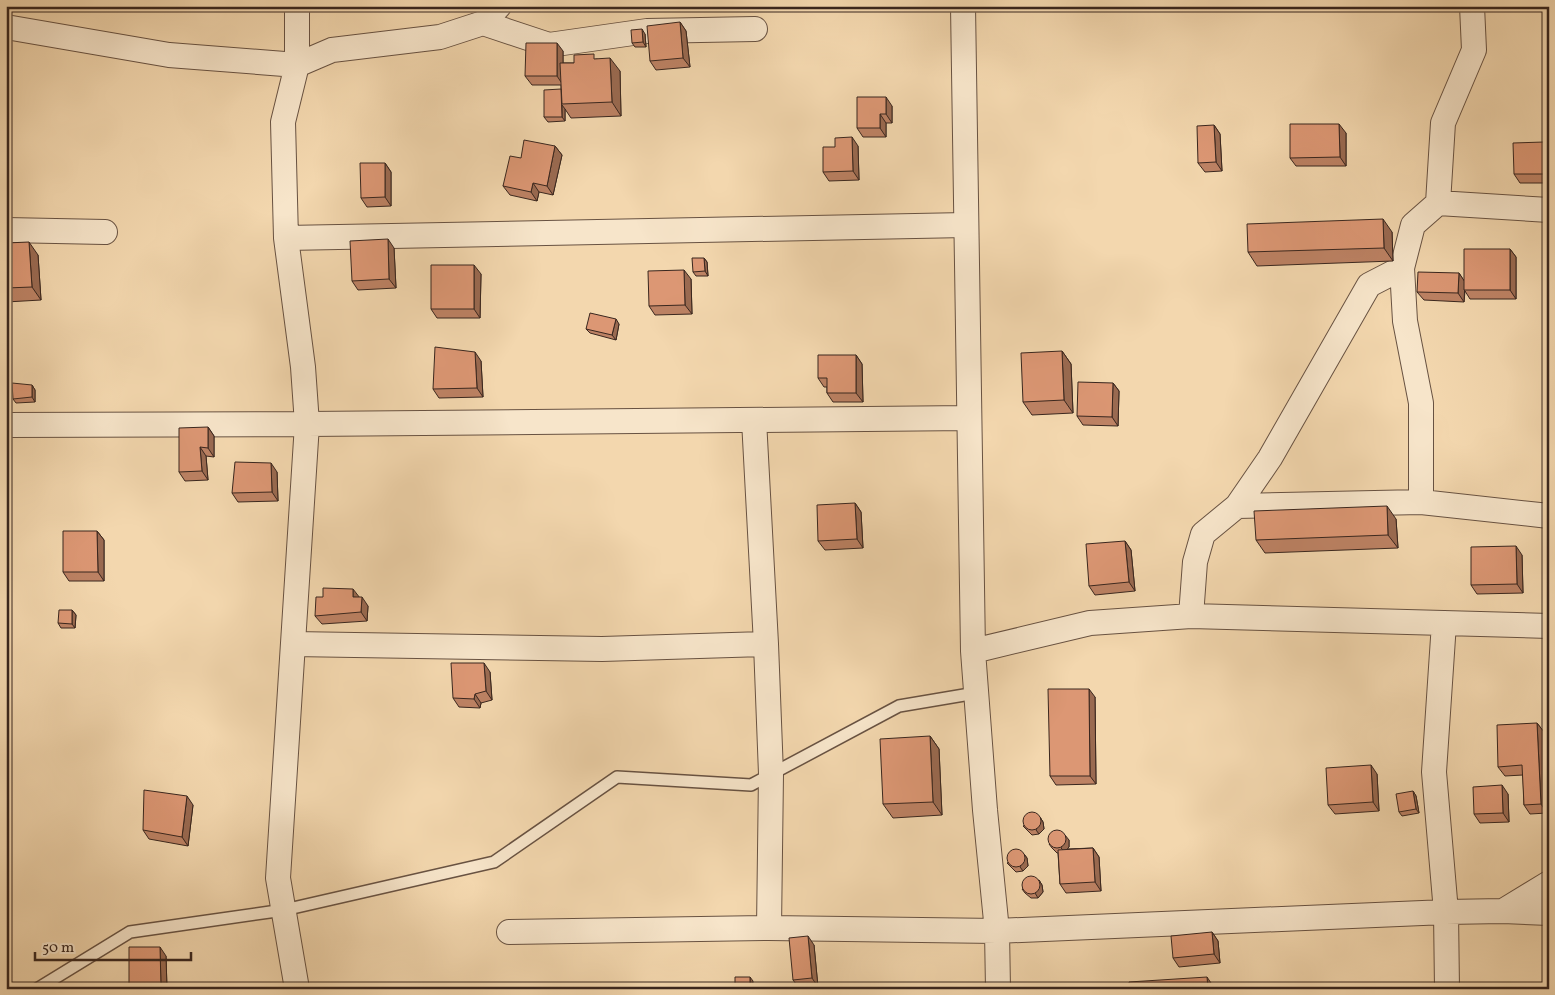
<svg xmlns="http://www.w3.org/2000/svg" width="1555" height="995" font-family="Vollkorn,serif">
  <rect width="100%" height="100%" fill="#f3d7ae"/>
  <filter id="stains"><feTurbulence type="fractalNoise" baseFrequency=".004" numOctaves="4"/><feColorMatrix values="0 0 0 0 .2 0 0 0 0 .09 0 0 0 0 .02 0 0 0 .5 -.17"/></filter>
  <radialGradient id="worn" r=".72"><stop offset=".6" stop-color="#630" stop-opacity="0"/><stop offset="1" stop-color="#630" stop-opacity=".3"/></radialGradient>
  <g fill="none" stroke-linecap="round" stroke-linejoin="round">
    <g stroke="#685242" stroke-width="14">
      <path id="service" d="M37 989 130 932 284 910 494 862 617 777 751 785 899 706 976 693"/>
    </g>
    <g stroke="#685242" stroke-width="26">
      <path id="minor" d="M963 6 973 651 985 810 997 931 998 989
        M483 23 549 45 647 31 755 29
        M6 27 169 55 297 65V6
        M1438 203 1443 123 1474 50 1472 6
        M6 230 105 232
        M286 238 966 225
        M1402 268 1405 321 1421 403V502
        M754 420 766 644 771 774 769 928
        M6 425 307 424 969 418
        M1237 506 1421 502 1549 516
        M1191 616 1195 562 1203 534 1237 506 1270 458 1369 285 1402 268 1413 225 1438 203 1549 210
        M1444 623 1434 772 1446 912 1447 989
        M293 644 602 649 766 644
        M973 651 1090 623 1191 616 1549 626
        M1503 911 1549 883
        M509 932 769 928 997 931 1446 912 1503 911 1549 913
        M297 989 278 878 307 424 303 367 286 238 283 122 297 65 332 50 440 37 483 23 499 6"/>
    </g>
    <use href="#service" stroke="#f7e5ca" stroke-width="11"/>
    <use href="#minor" stroke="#f7e5ca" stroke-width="24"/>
  </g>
  <path fill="#bd8264" stroke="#39261e" d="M680 22 686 31 690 67 656 70 650 61Z
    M645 34 646 47H635L632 43Z
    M563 51V63H574L597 59 620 71 621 116 571 118 565 109V121L548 122 544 117 561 89V85H532L525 76Z
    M892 106V123H886V137H863L857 128Z
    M1214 125 1220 134 1222 171 1205 172 1198 163Z
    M1346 133V166H1296L1290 158Z
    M1544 142 1549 150V183H1520L1514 174Z
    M555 146 562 155 553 195 539 192 537 201 510 195 503 186 521 158Z
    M858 146 859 180 829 181 823 172Z
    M385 163 391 172V206L367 207 361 198Z
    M1392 232 1393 261 1257 266 1248 252Z
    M6 243 38 255 41 300 6 302Z
    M394 248 396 288 358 290 352 281Z
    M1510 249 1516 257V299H1470L1465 291 1464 302 1424 300 1417 292 1459 273 1464 281Z
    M704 258 707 262 708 276H696L693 272Z
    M481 274 480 318H437L431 309Z
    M691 279 692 314 655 315 649 306Z
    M619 324 616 340 590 333 586 329Z
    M1062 351 1071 364 1073 413 1032 415 1023 402Z
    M856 355 862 364 863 402H833L827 393V387H824L818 378Z
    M481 361 483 397 439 398 433 389Z
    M1113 383 1119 391 1118 426 1083 425 1077 416Z
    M32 385 35 390V402L16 403 13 399Z
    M208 427 214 436V457L206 456 208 480 185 481 179 472Z
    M277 472 278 501 238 502 232 493Z
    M855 503 861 512 863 548 825 550 818 541Z
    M1396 519 1398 548 1265 553 1256 540Z
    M97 531 104 540V581H69L63 572Z
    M1125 541 1131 550 1135 591 1095 595 1089 586Z
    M1522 555 1523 593 1477 594 1471 585Z
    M359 597 368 606 367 621 322 624 315 616Z
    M72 610 76 615 75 628H61L58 623Z
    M490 672 492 700 481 703 480 708 459 707 453 698Z
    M1095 697 1096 784 1056 785 1050 776Z
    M1537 723 1544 732 1547 813 1530 814 1524 805 1523 775 1505 776 1498 767Z
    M930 736 939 749 942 815 893 818 883 804Z
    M1377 774 1379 811 1335 814 1328 805Z
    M1413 791 1416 796 1419 813 1402 816 1399 812Z
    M1508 794 1509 822 1480 823 1474 814Z
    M193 805 188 846 149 839 143 830Z
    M1040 817 1043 822 1044 829 1039 834 1032 835 1023 826Z
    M1069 840V847L1067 849 1093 848 1099 857 1101 891 1066 893 1060 884 1058 853H1057L1052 848 1049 844Z
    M1024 854 1027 858 1028 866 1023 871 1016 872 1007 863Z
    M1039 880 1042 885 1043 892 1038 898H1031L1025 893 1022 889Z
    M1212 932 1218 941 1220 963 1179 967 1173 958Z
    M814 945 818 987 799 988 793 980Z
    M166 956 167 989H130L129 988Z"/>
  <path fill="#9a6a51" stroke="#39261e" d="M680 22 686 31 690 67 683 58Z
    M642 29 645 34 646 47 643 42Z
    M557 43 563 51V85L557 76Z
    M610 58 620 71 621 116 612 102Z
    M886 97 892 106V123L886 114Z
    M562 105 565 109V121L562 117Z
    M880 114 886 123V137L880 128Z
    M1339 124 1346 133V166L1340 157Z
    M1214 125 1220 134 1222 171 1216 162Z
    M852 137 858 146 859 180 853 171Z
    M1544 142 1549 150V180L1544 174Z
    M555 146 562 155 553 195 547 186Z
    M385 163 391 172V206L385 197Z
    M533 183 539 192 537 201 531 192Z
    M1383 219 1392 232 1393 261 1384 248Z
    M388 239 394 248 396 288 389 279Z
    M29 242 38 255 41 300 32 287Z
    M1510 249 1516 257V299L1510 290Z
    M704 258 707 262 708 276 705 271Z
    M474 265 481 274 480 318 474 309Z
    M684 270 691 279 692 314 685 305Z
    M1459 273 1465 282 1464 302 1458 293Z
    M616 319 619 324 616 340 612 335Z
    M1062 351 1071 364 1073 413 1064 400Z
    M475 352 481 361 483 397 477 388Z
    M856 355 862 364 863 402 856 393Z
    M1113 383 1119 391 1118 426 1112 417Z
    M32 385 35 390V402L32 397Z
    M208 427 214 436V457L208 448Z
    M200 447 206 456 208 480 202 471Z
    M271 463 277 472 278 501 272 492Z
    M855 503 861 512 863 548 857 539Z
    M1387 506 1396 519 1398 548 1388 535Z
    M97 531 104 540V581L98 572Z
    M1125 541 1131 550 1135 591 1129 582Z
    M1516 546 1522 555 1523 593 1517 584Z
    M353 589 360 598 353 597Z
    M362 597 368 606 367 621 361 612Z
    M72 610 76 615 75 628 72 624Z
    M484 663 490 672 492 700 486 691Z
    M1089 689 1095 697 1096 784 1090 776Z
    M475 694 481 703 480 708 474 699Z
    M1537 723 1544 732 1547 813 1541 804Z
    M930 736 939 749 942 815 933 802Z
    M1371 765 1377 774 1379 811 1373 802Z
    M1502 785 1508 794 1509 822 1503 813Z
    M1413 791 1416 796 1419 813 1416 809Z
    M187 796 193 805 188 846 182 837Z
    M1040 817 1043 822 1044 829 1039 834 1036 830Z
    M1065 835 1069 840V847L1065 852 1061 848Z
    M1093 848 1099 857 1101 891 1095 882Z
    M1024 854 1027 858 1028 866 1023 871 1020 867Z
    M1039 880 1042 885 1043 892 1038 898 1035 893Z
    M1212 932 1218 941 1220 963 1214 954Z
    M808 936 814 945 818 987 812 978Z
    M160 947 166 956 167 989H162L161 987Z
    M750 977 753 981V989H750Z
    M1207 977 1213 986V989H1208Z"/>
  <path fill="#dc9774" stroke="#39261e" d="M680 22 683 58 650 61 647 26Z
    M642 29 643 42 632 43 631 30Z
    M526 43H557V76H525Z
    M594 54V59L610 58 612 102 562 104 560 63H574V55Z
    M561 89 562 117H544V90Z
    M857 97H886V114H880V128H857Z
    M1290 124H1339L1340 157 1290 158Z
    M1214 125 1216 162 1198 163 1197 126Z
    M852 137 853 171 823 172V147H835V138Z
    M524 140 555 146 547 186 533 183 531 192 503 186 510 156 521 158Z
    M1544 142V174H1514L1513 143Z
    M360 163H385V197L361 198Z
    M1383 219 1384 248 1248 252 1247 224Z
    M388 239 389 279 352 281 350 241Z
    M29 242 32 287 6 288V243Z
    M1464 249H1510V290H1464Z
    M692 258H704L705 271 693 272Z
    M431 265H474V309H431Z
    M684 270 685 305 649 306 648 271Z
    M1418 272 1459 273 1458 293 1417 292Z
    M590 313 616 319 612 335 586 329Z
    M435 347 475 352 477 388 433 389Z
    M1062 351 1064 400 1023 402 1021 353Z
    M818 355H856V393H827V378H818Z
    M1078 382 1113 383 1112 417 1077 416Z
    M12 383 32 385V397L13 399Z
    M208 427V448L200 447 202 471 179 472V428Z
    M235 462 271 463 272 492 232 493Z
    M855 503 857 539 818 541 817 505Z
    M1387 506 1388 535 1256 540 1254 511Z
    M63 531H97L98 572H63Z
    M1125 541 1129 582 1089 586 1086 544Z
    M1516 546 1517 584 1471 585V547Z
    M323 588 353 589V597H362L361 612 315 616 316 597H323Z
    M59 610H72V624L58 623Z
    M451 663H484L486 691 475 694 474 699 453 698Z
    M1048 689H1089L1090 776H1050Z
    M1537 723 1541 804 1524 805 1522 765 1498 767 1497 725Z
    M930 736 933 802 883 804 880 739Z
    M1371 765 1373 802 1328 805 1326 768Z
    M1502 785 1503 813 1474 814 1473 787Z
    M144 790 187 796 182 837 143 830Z
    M1413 791 1416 809 1399 812 1396 794Z
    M1023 821a9 9 0 1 1 18 0a9 9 0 1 1-18 0Z
    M1048 839a9 9 0 1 1 18 0a9 9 0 1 1-18 0Z
    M1093 848 1095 882 1060 884 1058 850Z
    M1007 858a9 9 0 1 1 18 0a9 9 0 1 1-18 0Z
    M1022 885a9 9 0 1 1 18 0a9 9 0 1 1-18 0Z
    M1212 932 1214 954 1173 958 1171 936Z
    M808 936 812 978 793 980 789 938Z
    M129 947H160L161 987 129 988Z
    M735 977H750V989H735Z
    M1207 977 1208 989H1130L1129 982Z"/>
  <rect width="1555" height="995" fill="none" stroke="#f3d7ae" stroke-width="25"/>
  <rect x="8" y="8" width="1540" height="980" fill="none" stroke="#39261e" stroke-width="2.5"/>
  <rect x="12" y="12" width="1530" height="970" fill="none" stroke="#39261e"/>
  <path d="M35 952v8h156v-8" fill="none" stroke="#39261e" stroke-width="2.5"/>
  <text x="42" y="952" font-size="15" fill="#39261e" stroke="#f7e5ca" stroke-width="4" paint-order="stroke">50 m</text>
  <rect width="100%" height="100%" filter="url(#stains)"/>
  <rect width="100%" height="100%" fill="url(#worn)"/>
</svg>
